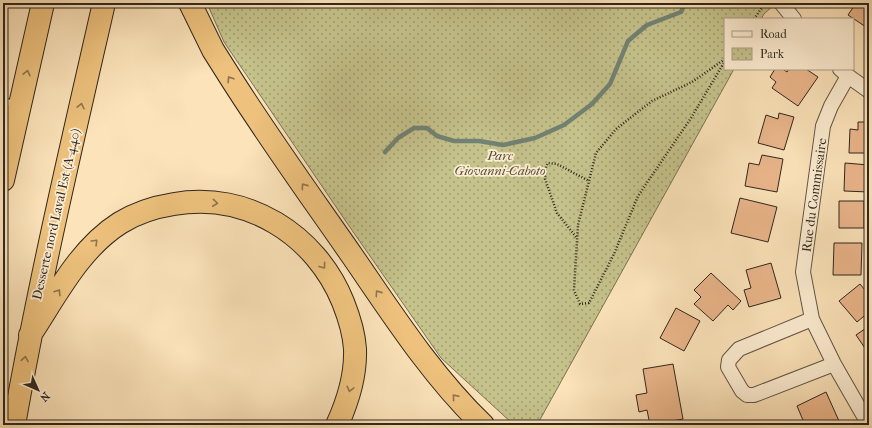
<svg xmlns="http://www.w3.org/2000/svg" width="872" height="428" font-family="'IM FELL French Canon',serif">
  <defs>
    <pattern id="park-dots" width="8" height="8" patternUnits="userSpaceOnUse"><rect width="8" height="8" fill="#c5c28b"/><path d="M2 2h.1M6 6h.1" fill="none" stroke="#a09e71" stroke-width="1.8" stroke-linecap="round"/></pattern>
  </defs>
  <rect width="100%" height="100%" fill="#fce3ba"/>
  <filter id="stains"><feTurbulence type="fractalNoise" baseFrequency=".005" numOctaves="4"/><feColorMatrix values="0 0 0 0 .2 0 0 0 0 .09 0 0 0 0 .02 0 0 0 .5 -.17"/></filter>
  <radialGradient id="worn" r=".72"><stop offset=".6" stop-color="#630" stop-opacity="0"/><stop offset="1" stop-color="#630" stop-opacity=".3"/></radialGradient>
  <path fill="url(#park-dots)" stroke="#7a7454" d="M207 3H776L764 14 761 19H725V69H734L537 425H514L441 358 347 223 224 42Z"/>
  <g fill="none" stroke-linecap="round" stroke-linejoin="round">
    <path stroke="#728274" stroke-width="4.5" d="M385 152 398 138 414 128H427L437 136 454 141H479L503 145 535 138 564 125 592 104 610 84 628 41 647 25 681 12 685 3"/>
  </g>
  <path fill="#eab58a" stroke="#2f271e" d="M856 3H869V29L848 15Z
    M775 69H783L787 72 789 69H806L818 77 798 106 772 88 776 82 770 77Z
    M779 113 794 117 784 150 758 143 766 115 778 119Z
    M858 122H869V153H849L850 129 858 130Z
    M762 155 783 159 777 192 745 186 749 163 759 165Z
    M845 163 869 165V192L844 191Z
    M740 198 777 207 768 242 731 233Z
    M839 201H864V228H839Z
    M834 243H862L861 275H833Z
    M771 263 781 298 749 307 744 290 751 288 746 270Z
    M711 273 741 301 733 310 728 305 713 321 694 304 701 297 694 290Z
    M860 284 869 295V312L857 322 839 301Z
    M676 308 700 321 684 351 660 338Z
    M869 326V354L856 335Z
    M673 364 683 419 650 425 647 410 639 412 636 395 647 393 643 369Z
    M826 392 839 421 831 425H805L797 406Z"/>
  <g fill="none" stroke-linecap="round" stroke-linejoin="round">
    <g stroke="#625645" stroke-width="9">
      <path id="service" d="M3 102 18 105"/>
    </g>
    <g stroke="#625645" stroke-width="16">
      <path id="minor" d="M781 3 794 19
        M840 69 848 76 869 91
        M848 76 831 106 823 126 803 272 812 319 834 364 869 425
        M812 319 739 349 729 360 728 367 742 391 747 395H754L834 364"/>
    </g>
    <g stroke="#2f271e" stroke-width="24">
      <path id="trunk" d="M190 3 213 50 225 69C265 133 310 195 353 257 393 315 432 376 483 425
        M30 335C56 296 79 249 120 223 136 213 155 207 174 204 247 191 316 235 343 302 349 317 354 333 355 349 356 376 348 401 337 425
        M14 425C39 283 72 143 104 3"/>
    </g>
    <g stroke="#2f271e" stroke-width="24">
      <path id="motorway" d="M3 180 43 3"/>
    </g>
    <path stroke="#2f271e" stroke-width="2.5" stroke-dasharray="1 2" stroke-linecap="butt" d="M754 19 765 3
      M725 59 692 82 652 101 616 129 596 153 578 225 574 290 580 304 589 303 614 254 638 196 691 118 725 61
      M576 237 557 213 545 179 546 166 548 163 557 164 589 181"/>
    <use href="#service" stroke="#fdedd2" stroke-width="7"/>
    <use href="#minor" stroke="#fdedd2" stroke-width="14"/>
    <use href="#trunk" stroke="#eec27d" stroke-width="22"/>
    <use href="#motorway" stroke="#eec27d" stroke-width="22"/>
  </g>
  <defs><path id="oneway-chevron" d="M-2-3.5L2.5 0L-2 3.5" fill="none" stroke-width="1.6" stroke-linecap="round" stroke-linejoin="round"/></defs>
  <g stroke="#8e744e">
    <use href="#oneway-chevron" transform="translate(27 73) rotate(-77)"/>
    <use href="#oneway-chevron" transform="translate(230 79) rotate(-122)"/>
    <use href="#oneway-chevron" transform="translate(81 106) rotate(-77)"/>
    <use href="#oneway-chevron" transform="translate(304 186) rotate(-125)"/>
    <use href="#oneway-chevron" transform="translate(215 203) rotate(6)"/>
    <use href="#oneway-chevron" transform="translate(95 242) rotate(-45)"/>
    <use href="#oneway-chevron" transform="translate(323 266) rotate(54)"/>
    <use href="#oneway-chevron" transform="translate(58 292) rotate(-57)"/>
    <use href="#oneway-chevron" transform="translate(378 293) rotate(-125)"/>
    <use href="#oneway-chevron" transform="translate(25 359) rotate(-80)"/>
    <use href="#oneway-chevron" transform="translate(350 389) rotate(104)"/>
    <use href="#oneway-chevron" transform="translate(455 397) rotate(-131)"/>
  </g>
  <g text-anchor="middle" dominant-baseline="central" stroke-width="3.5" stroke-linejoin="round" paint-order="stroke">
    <g font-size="13" font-style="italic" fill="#544e39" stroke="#fdedd2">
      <text x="500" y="155">Parc<tspan x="500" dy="15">Giovanni-Caboto</tspan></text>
    </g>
    <g font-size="13" fill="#2f271e" stroke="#fdedd2">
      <text transform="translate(814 195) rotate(-82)">Rue du Commissaire</text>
      <text transform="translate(56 214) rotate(-77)">Desserte nord Laval Est (A-440)</text>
    </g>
  </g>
  <rect width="872" height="428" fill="none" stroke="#fce3ba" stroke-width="16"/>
  <rect x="4" y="4" width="864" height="420" fill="none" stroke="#2f271e" stroke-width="2"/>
  <rect x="8" y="8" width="856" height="412" fill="none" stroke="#2f271e"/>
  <rect x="724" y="18" width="130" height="52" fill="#fdedd2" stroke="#ab9e8a"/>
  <rect x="732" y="31" width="20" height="6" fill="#fdedd2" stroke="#ab9e8a"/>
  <text x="760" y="38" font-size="12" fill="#2f271e">Road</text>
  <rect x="732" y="48" width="20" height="12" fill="url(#park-dots)" stroke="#ab9e8a"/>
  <text x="760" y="58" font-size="12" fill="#2f271e">Park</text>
  <g transform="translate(38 390) rotate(135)" stroke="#fdedd2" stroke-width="3" paint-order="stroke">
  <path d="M0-3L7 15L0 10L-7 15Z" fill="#2f271e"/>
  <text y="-6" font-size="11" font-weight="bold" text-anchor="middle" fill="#2f271e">N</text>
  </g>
  <rect width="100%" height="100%" filter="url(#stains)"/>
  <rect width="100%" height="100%" fill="url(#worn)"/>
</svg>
